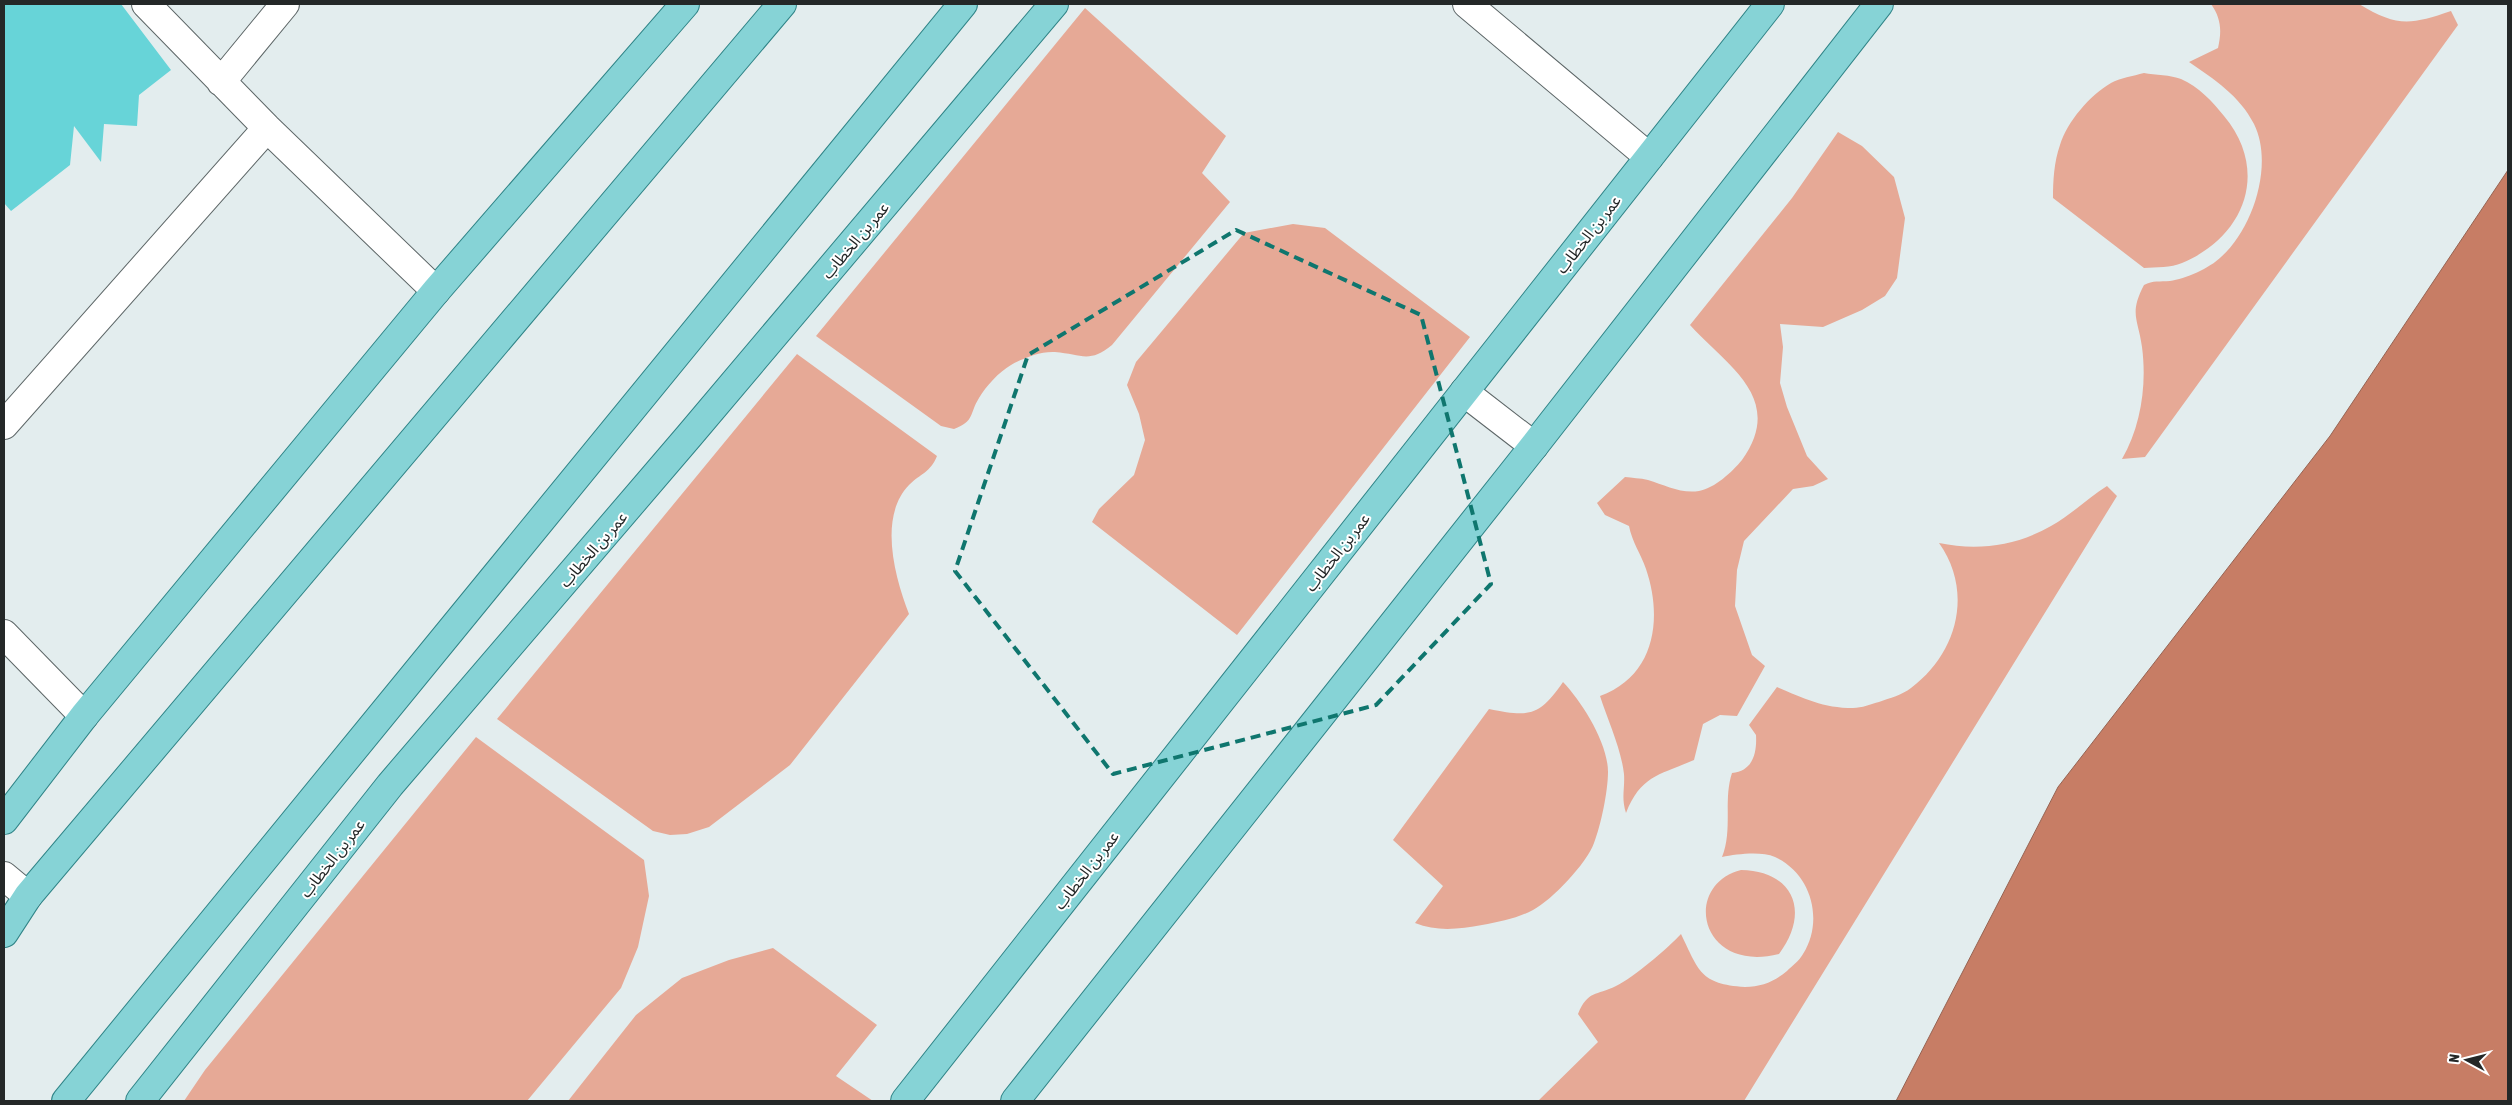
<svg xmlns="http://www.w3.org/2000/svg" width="2512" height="1105" font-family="'Asap Condensed','Noto Sans Arabic',sans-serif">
  <rect width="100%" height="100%" fill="#e3edee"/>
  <path fill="#e6a996" d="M2211 4H2359C2397 27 2410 25 2451 11L2458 25 2145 457 2122 459C2141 426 2147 385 2142 347 2138 318 2129 314 2144 285 2153 280 2160 282 2170 281 2185 279 2210 268 2221 257 2253 229 2274 164 2254 124 2240 96 2214 79 2189 62L2218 48C2222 31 2221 18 2211 4Z
    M1085 8 1226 136 1202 173 1230 202 1112 345C1089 364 1081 354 1055 352 1041 351 1023 358 1011 365 999 372 986 386 979 398 969 414 975 421 954 429L941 426 816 336Z
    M2144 73C2155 75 2171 75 2181 79 2199 87 2212 101 2224 116 2270 171 2245 237 2182 263 2171 268 2156 267 2144 268L2053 198C2053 181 2054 162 2060 145 2067 122 2090 95 2111 83 2120 78 2133 76 2144 73Z
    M1838 132 1862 146 1894 177 1905 218 1897 278 1885 296 1862 310 1823 327 1780 324 1783 347 1780 383 1787 407 1807 456 1828 479 1813 486 1793 489 1744 541 1737 570 1735 606 1752 655 1765 666 1737 716 1720 715 1703 724 1694 760C1660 775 1641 775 1626 813 1621 797 1625 790 1624 774 1621 748 1608 721 1600 696 1655 676 1663 619 1646 569 1641 554 1632 542 1629 526L1605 515 1597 503 1625 477C1632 478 1640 478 1648 480 1665 485 1681 494 1699 491 1715 488 1732 472 1742 460 1786 398 1727 366 1690 325L1792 198Z
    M1293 224 1325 228 1470 337 1237 635 1092 522 1099 509 1134 475 1145 440 1139 414 1127 385 1136 362 1244 233Z
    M797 354 937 456C930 473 921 473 909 485 878 517 895 578 909 614L790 765 709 827 687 834 670 835 653 831 497 719Z
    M2107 486 2117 496 1744 1101H1538L1598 1042 1578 1014C1588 990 1596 996 1616 986 1633 978 1668 948 1681 934 1699 971 1700 984 1745 987 1762 987 1775 981 1787 971 1792 966 1799 961 1803 954 1824 921 1812 874 1775 857 1761 851 1737 854 1722 857 1733 830 1723 800 1732 773 1753 771 1757 753 1756 735L1749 725 1777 687C1803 698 1823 708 1853 708 1862 708 1871 704 1879 702 1890 698 1902 695 1911 688 1957 654 1974 592 1939 543 1978 551 2016 546 2051 526 2071 515 2088 498 2107 486Z
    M1563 682C1582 702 1608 743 1608 772 1608 791 1601 825 1594 843 1587 863 1552 900 1533 910 1518 918 1500 922 1482 925 1460 929 1437 932 1415 923L1443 886 1393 840 1489 709C1529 717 1539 717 1563 682Z
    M476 737 644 860 649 896 638 947 621 988 527 1101H184L205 1070Z
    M1741 870C1795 871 1810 913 1779 954 1699 974 1682 885 1741 870Z
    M773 948 877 1025 836 1076 873 1101H568L636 1015 682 978 729 960Z"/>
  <path fill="#c77d65" stroke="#966453" d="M2508 170V1101H1896L2058 787 2330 436Z"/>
  <path fill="#67d4d8" d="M4 4H121L171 70 139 95 137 126 104 124 101 162 74 126 70 165 11 211 4 203Z"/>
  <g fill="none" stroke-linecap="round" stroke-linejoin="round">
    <g stroke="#5d6667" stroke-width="30">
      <path id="minor" d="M146 4 267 128 436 291
        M1467 4 1649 157
        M221 82 285 4
        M1464 392 1534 446
        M4 425 267 128
        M4 634 84 716
        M4 876 28 896"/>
    </g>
    <g stroke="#308487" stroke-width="30">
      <path id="major" d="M4 820 84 716 436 291 685 4
        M4 933 28 896 782 4
        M66 1101 963 4
        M140 1101 390 785 689 436 1054 4
        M905 1101 1770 4
        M1015 1101 1534 446 1879 4"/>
    </g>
    <use href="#minor" stroke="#fff" stroke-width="28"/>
    <use href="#major" stroke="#86d3d6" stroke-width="28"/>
  </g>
  <path fill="none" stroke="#0f766e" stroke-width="4" stroke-dasharray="10 6" stroke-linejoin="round" d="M1236 230 1421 315 1491 584 1376 705 1113 774 955 571 1028 355Z"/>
  <g text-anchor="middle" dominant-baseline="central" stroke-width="4" stroke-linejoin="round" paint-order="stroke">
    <g font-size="16" fill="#242828" stroke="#fff">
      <text transform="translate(1588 234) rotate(-52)">عمر بن الخطاب</text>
      <text transform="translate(855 240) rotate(-50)">عمر بن الخطاب</text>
      <text transform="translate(593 549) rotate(-49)">عمر بن الخطاب</text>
      <text transform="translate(1337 552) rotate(-52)">عمر بن الخطاب</text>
      <text transform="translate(332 858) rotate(-52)">عمر بن الخطاب</text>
      <text transform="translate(1086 870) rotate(-52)">عمر بن الخطاب</text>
    </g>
  </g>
  <rect width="2512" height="1105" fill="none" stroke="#242828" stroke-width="10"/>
  <g transform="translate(2467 1060) rotate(277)" stroke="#ffffff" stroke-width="4" paint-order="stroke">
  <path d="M0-4L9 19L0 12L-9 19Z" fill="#242828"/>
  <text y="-8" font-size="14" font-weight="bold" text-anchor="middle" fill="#242828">N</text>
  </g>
</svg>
